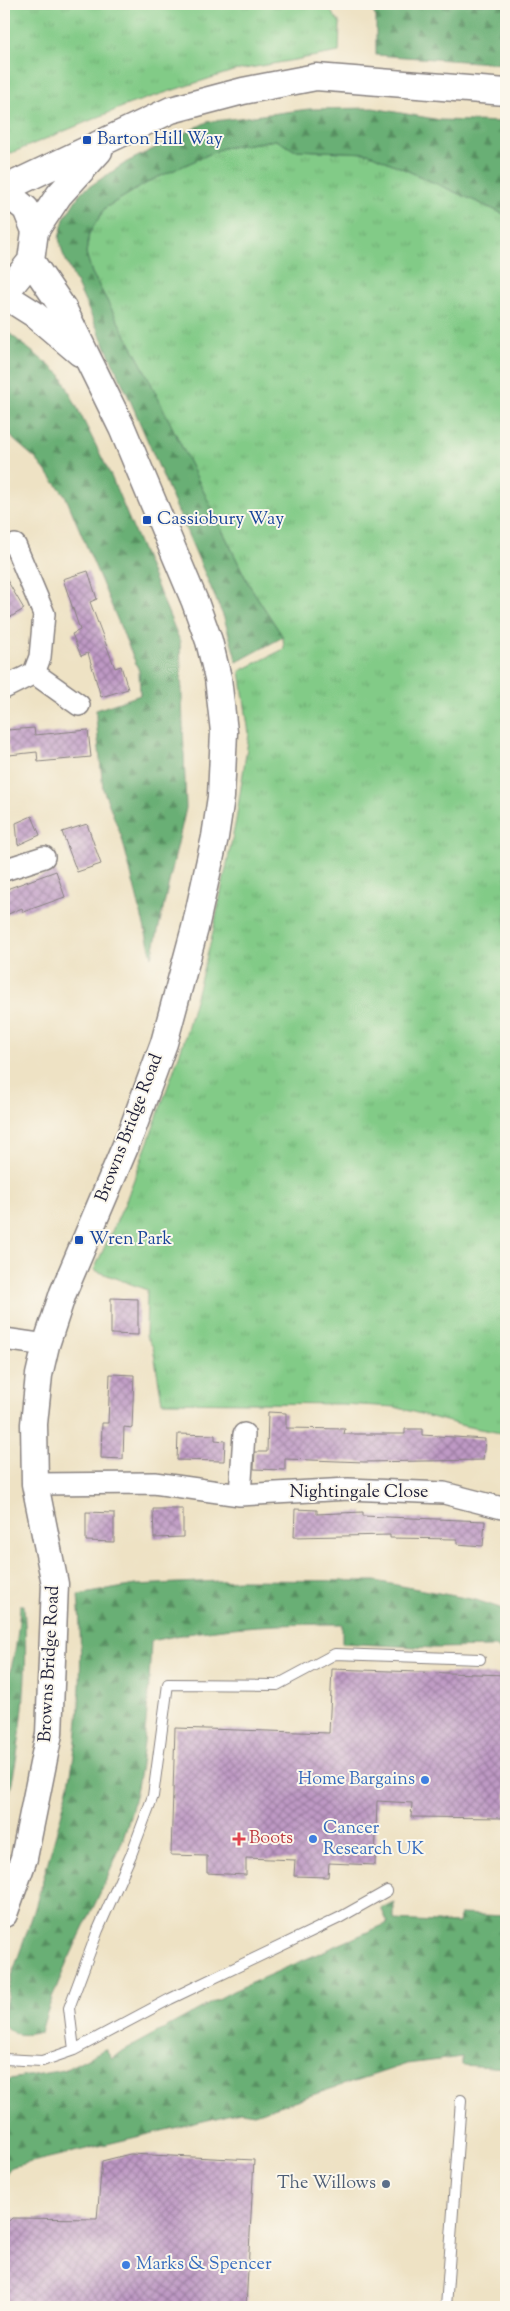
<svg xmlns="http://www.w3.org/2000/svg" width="510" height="2311" font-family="'Sorts Mill Goudy',serif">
  <defs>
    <pattern id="grass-tufts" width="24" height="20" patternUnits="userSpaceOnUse" patternTransform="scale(1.25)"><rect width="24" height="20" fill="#82cb87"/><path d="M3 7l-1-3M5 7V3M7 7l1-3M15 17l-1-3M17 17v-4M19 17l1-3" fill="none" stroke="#70ae75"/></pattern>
    <pattern id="forest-firs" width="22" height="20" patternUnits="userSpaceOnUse" patternTransform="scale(1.25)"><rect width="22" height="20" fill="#69af74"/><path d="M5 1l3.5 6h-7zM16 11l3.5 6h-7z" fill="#568e60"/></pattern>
    <pattern id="building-cross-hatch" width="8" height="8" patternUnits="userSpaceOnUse" patternTransform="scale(1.25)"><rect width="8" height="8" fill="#be99c4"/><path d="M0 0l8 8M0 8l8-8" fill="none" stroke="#9a7ca0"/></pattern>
  </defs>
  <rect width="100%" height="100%" fill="#fbf7ec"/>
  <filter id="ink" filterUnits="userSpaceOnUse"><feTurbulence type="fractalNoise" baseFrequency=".02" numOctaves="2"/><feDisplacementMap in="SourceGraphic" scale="10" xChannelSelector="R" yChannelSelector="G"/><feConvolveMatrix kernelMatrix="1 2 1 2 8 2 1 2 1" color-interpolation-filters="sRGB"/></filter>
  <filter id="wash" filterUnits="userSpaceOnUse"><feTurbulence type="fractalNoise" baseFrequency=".0096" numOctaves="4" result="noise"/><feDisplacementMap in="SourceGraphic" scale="20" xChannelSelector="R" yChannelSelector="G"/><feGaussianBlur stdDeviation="1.12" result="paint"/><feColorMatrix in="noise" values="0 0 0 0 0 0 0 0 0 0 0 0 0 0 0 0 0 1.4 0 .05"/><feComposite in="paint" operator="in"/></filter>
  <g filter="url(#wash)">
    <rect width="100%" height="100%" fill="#eee2c4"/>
    <path fill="url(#grass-tufts)" stroke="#527661" d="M4 4H325L340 23 339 52 233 71 130 104 4 156Z
      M277 140 294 150 368 153 506 215V1434L464 1426 395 1407 343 1404 162 1402 153 1347 146 1336 147 1290 94 1270 125 1203 151 1134 183 1044 211 941 236 820 249 734 240 671 284 649 283 637 248 583 145 371 92 273 86 253 89 234 105 208 152 180 223 148Z"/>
    <path fill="url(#forest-firs)" stroke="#466858" d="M368 4H506V64L376 55V17Z
      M373 108 440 120 506 122V215L368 153 294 150 276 140 223 148 152 180 105 208 89 234 86 253 92 273 145 371 248 583 283 637 237 662 224 618 130 400 63 254 59 238 64 219 81 192 127 162 207 122 309 109Z
      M4 329 61 375 111 476 180 641 186 808 152 957 122 838 103 789 96 718V710L140 695 139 671 65 495 36 459 14 440 4 426Z
      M240 1580 375 1581 476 1600 506 1610V1657L495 1647 434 1648 342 1643V1624C273 1624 219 1626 151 1641 148 1707 145 1776 123 1839 99 1905 60 1964 41 2032 26 2035 15 2038 4 2025 4 1983 26 1941 37 1901 47 1863 59 1826 68 1788 81 1732 83 1652 78 1595L136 1585Z
      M20 1605H24C29 1676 22 1747 4 1816V1686C16 1661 18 1633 20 1605Z
      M394 1903V1920L459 1923 460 1914 506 1916V2068L462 2065V2057L407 2064 254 2114 241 2112 11 2167 4 2176V2080L64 2070 105 2049 112 2059 119 2053 233 1991 388 1923 381 1908Z"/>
    <g id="blocks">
      <path fill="url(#building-cross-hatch)" d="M88 571 97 599 90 602 115 668 121 666 128 689 101 697 88 653 81 656 72 634 80 630 63 579Z
        M4 575 24 609 4 621Z
        M34 728 35 735 88 730 91 757 38 762 37 752 9 755 7 730Z
        M32 816 40 835 18 845 16 823Z
        M87 824 101 864 77 872 62 832Z
        M56 871 65 897 23 912 22 908 4 916V890Z
        M111 1298 138 1299V1335L111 1334Z
        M110 1374 134 1375 132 1428 124 1427 123 1459 101 1458 102 1423H108Z
        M268 1412 286 1413V1428L345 1429 344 1434H405V1429H422V1435L485 1439 483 1460 364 1462 285 1459V1470L254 1469 255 1452H267Z
        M178 1434 215 1435V1440L225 1441 224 1461 177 1460Z
        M153 1509H183V1537L154 1538Z
        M295 1509 317 1510V1514L363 1512V1516L485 1521 483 1546 457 1544V1539L390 1538V1535L294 1537Z
        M86 1512 114 1513V1542L86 1541Z
        M332 1669 506 1675V1818L411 1817 412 1803 377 1801 375 1865 329 1863 328 1877 294 1876 295 1860 246 1858V1875L207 1873V1856L171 1855 175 1728 329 1733Z
        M130 2154 254 2160 246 2307H14V2305L4 2304V2226L12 2218 97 2219 102 2161Z"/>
    </g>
  </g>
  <g filter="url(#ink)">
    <use href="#blocks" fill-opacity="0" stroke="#888280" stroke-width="1"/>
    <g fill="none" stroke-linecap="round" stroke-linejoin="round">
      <g stroke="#888280" stroke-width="12">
        <path id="service" d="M74 2050 69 2008 98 1930 131 1855 153 1796 168 1684 277 1685 335 1654 480 1659
          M4 2059 42 2061 74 2050 170 1999 339 1918 387 1891
          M446 2307 461 2100"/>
      </g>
      <g stroke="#888280" stroke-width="24">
        <path id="minor" d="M34 673 79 705
          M4 688 34 673 40 657 44 614 15 545
          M4 870 44 857
          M4 1339 46 1345
          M35 1484 154 1483 240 1495 348 1489 444 1493 506 1509
          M240 1495 244 1434"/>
      </g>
      <g stroke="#888280" stroke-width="29">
        <path id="tertiary" d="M4 189 171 110 243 91 316 77 506 92
          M4 191 26 209 35 231 31 261 14 282 4 288
          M35 231 59 195 99 151
          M4 295 34 314 80 353
          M4 1914 24 1858 49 1734 55 1584 35 1484 34 1424 39 1375 46 1345 63 1293 131 1133 164 1043 195 928 215 837 221 797 224 732 218 678 209 641 195 602 122 428 63 308 31 261"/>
      </g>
      <use href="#service" stroke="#fff" stroke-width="10"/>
      <use href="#minor" stroke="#fff" stroke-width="21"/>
      <use href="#tertiary" stroke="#fff" stroke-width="26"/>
    </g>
  </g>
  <g fill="#1a4fb4" stroke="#fbf7ec" stroke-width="2">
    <rect x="82" y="135" width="10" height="10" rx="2.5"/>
    <rect x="142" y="515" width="10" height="10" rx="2.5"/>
    <rect x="74" y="1235" width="10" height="10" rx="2.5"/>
  </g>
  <g fill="#3f7fe0" stroke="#fbf7ec" stroke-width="2">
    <circle cx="425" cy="1780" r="5"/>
    <circle cx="313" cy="1839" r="5"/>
    <circle cx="126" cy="2265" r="5"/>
  </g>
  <path fill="#e0444e" stroke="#fbf7ec" stroke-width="2" d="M236.5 1831.5h5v5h5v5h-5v5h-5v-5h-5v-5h5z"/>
  <circle fill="#5c6f8a" stroke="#fbf7ec" stroke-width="2" cx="386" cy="2184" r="5"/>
  <g text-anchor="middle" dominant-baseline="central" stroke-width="4" stroke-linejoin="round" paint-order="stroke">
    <g font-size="18" fill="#164399" stroke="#fbf7ec" text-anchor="start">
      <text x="97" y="140">Barton Hill Way</text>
      <text x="157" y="520">Cassiobury Way</text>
      <text x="89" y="1240">Wren Park</text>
    </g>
    <g font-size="18" fill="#22223b" stroke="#fbf7ec">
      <text transform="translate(130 1128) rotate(-69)">Browns Bridge Road</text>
      <text x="359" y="1493">Nightingale Close</text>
      <text transform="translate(50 1664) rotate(-87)">Browns Bridge Road</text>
    </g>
    <g font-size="18" fill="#366cbe" stroke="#fbf7ec" text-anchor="start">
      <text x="415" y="1780" text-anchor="end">Home Bargains</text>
      <text x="323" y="1829">Cancer<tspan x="323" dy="21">Research UK</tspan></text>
      <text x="136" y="2265">Marks &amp; Spencer</text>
    </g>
    <g font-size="18" fill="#be3a42" stroke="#fbf7ec" text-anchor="start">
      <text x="249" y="1839">Boots</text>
    </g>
    <g font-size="18" fill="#4e5e75" stroke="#fbf7ec" text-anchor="end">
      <text x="376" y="2184">The Willows</text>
    </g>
  </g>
  <rect width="510" height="2311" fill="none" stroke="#fbf7ec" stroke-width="20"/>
</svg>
